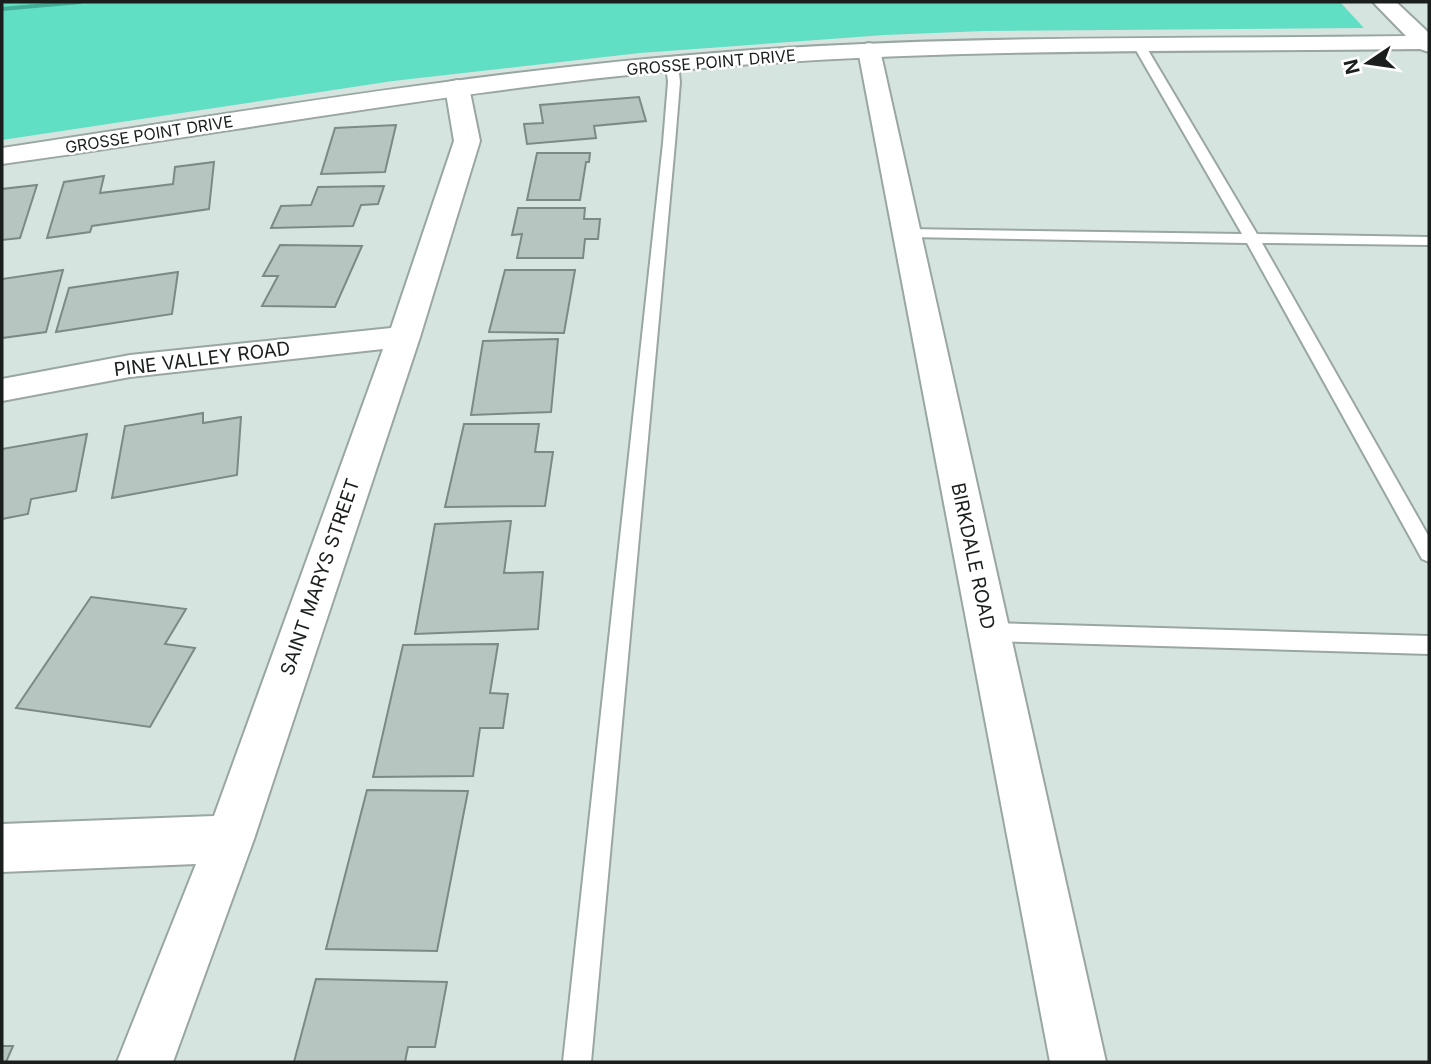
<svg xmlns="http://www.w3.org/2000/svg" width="1431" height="1064" font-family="Inter,sans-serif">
  <rect width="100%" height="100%" fill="#d6e4e0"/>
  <path fill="#60dfc5" d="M2 2H1340L1364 28 984 31 885 35 640 53 393 81 2 140Z"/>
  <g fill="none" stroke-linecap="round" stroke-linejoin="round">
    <path fill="#45ae98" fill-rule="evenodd" d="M57 2H84L80 4 2 11V7Z"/>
  </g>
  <path fill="#b7c5c1" stroke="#7c8985" stroke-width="2" d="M639 97 646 121 594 126 596 138 527 144 524 124 543 123 540 105Z
    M396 125 385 172 321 174 335 128Z
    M537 153H590L589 162H586L580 200H527Z
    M214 162 209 209 92 226 90 232 47 238 64 182 104 176 100 193 173 184 175 167Z
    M37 185 20 238 2 240V189Z
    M384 186 378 204 361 205 353 226 271 228 281 206 311 205 318 187Z
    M518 208H585L584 219H600L598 239H585L583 258H517L522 234 512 235Z
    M280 245 362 246 335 307 262 306 278 276H263Z
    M63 270 46 332 2 338V279Z
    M505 270H575L564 333 489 332Z
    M178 272 172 314 56 332 69 288Z
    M558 339 551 412 471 415 483 341Z
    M203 413V423L241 417 237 475 112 498 125 426Z
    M464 424H539L535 452H553L545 506 445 507Z
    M87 434 76 491 31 499 28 514 2 519V449Z
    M511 521 504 573 543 572 538 629 415 634 435 524Z
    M91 597 186 609 165 644 195 648 150 727 16 708Z
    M498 644 490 693 508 694 503 728H480L473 776 373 777 403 645Z
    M367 790 468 791 437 951 326 949Z
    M316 979 447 982 435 1047H408L405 1062H294Z
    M2 1046H13L6 1062H2Z"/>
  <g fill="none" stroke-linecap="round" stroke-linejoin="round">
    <g stroke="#99a6a2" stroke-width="4">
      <path id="service" d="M1135 43 1145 45 1257 234 1429 237V245L1262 243 1429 537V562L1422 559 1247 243 907 237 900 233 907 229 1242 234 1133 45Z
        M672 61 678 64 680 82 675 143 591 1062H563L663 143 668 82 666 64Z
        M989 623 1429 636V654L989 641 982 638 979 632 982 626Z"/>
    </g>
    <g stroke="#99a6a2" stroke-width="4">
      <path id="minor" d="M869 43 877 45 880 50 1106 1062H1050L858 50 861 45Z
        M457 80 465 82 469 87 480 141 420 337 254 839 173 1062H117L196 864 2 872V824L214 816 383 349 130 377 2 401V379L130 355 391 328 454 141 445 87 449 82Z"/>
    </g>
    <g stroke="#99a6a2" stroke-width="4">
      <path id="tertiary" d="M1373 2H1396L1429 33V52L1420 49C1194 52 966 48 740 65 492 83 248 130 2 164V148C247 111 493 69 740 51 961 35 1185 39 1406 36Z"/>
    </g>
    <use href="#service" fill="#fff" fill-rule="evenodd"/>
    <use href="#minor" fill="#fff" fill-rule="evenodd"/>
    <use href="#tertiary" fill="#fff" fill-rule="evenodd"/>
  </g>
  <g text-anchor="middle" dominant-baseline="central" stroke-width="5" stroke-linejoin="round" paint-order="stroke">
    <g font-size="16" fill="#1a1f1e" stroke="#fff">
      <text transform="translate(711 62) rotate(-5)">GROSSE POINT DRIVE</text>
      <text transform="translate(149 134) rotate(-9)">GROSSE POINT DRIVE</text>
    </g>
    <g font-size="19" fill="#1a1f1e" stroke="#fff">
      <text transform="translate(202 359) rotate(-7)">PINE VALLEY ROAD</text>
      <text transform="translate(973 556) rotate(78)">BIRKDALE ROAD</text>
      <text transform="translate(320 577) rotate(-71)">SAINT MARYS STREET</text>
    </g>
  </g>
  <rect width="1431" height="1064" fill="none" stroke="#1a1f1e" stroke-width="7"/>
  <g transform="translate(1368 63) rotate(257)" stroke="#ffffff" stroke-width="5" paint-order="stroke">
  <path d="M0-5L12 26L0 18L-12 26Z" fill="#1a1f1e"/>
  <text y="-10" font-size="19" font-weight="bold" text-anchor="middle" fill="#1a1f1e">N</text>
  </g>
</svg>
